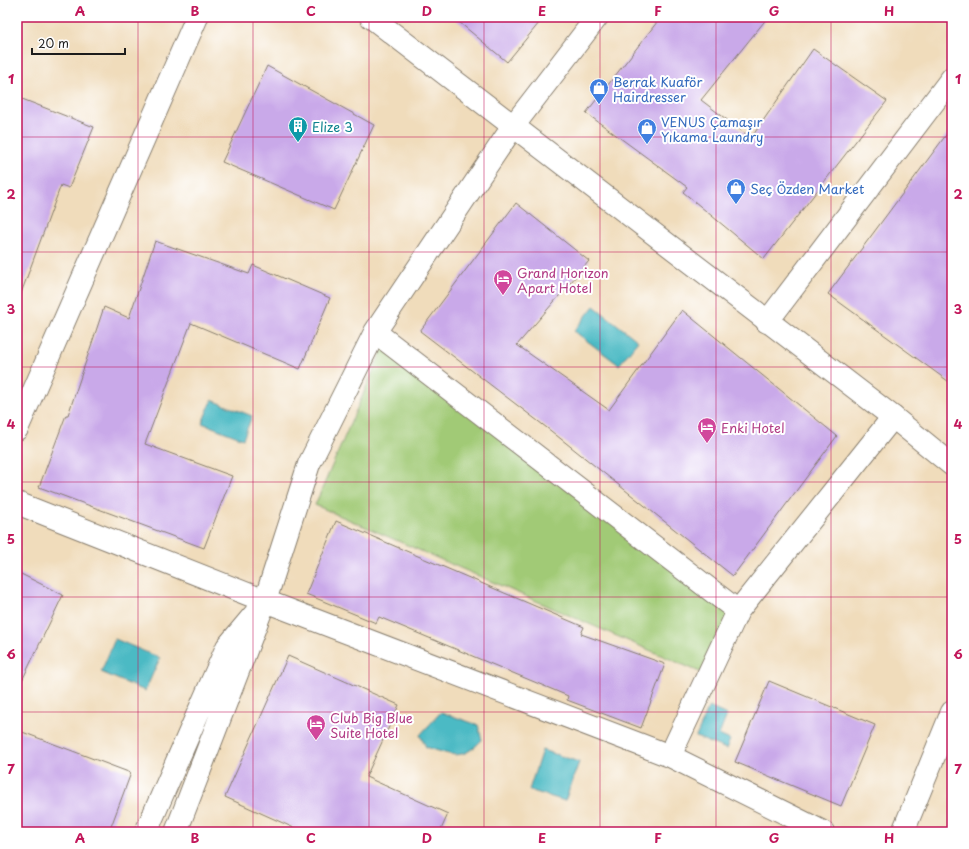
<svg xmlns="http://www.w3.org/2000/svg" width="969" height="849" font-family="'Playpen Sans',sans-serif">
  <rect width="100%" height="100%" fill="#fff"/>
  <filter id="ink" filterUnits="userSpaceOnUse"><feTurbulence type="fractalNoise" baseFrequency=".025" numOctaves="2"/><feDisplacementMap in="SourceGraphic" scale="8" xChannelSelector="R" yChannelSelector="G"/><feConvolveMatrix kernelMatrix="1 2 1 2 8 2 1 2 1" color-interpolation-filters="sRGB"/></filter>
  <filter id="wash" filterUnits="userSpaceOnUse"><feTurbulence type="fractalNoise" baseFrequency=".012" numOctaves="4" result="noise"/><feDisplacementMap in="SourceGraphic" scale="16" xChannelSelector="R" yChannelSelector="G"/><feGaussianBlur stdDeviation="0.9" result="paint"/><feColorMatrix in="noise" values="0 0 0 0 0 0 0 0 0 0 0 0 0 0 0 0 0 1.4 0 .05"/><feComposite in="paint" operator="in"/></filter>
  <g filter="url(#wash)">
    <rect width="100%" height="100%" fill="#f0dcbb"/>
    <path fill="#a1ca76" stroke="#5e7349" d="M384 346 729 614 702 673 315 505Z"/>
    <path fill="#4cbac4" stroke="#346b70" d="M594 306 638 341 619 365 574 331Z
      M212 400 252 416 243 439 202 423Z
      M115 639 160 658 145 691 101 672Z
      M709 707 727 715 719 735 730 740 726 749 696 737Z
      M441 712 478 725 482 740C461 762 452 755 426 747L420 735Z
      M542 750 579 762 565 801 529 790Z"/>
    <g id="blocks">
      <path fill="#c9a9e9" d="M453 17H544L507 62Z
        M661 17H768L701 100 751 138 813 49 887 101 764 259 683 192 687 187 586 113Z
        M267 66 374 125 334 210 222 162Z
        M17 97 94 127 69 188 61 185 20 296 17 295Z
        M952 127V384L828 294Z
        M516 203 589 261 517 345 609 410 682 310 837 436 733 576 551 431 420 331Z
        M155 241 249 274 253 265 330 298 300 369 191 323 145 444 232 476 204 548 39 487 66 415H68L104 307 129 318Z
        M336 521 584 627 581 634 665 664 641 728 567 700 568 696 379 617 376 623 306 594Z
        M17 572 63 595 17 691Z
        M288 656 399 705 366 777 448 814 440 832H303L225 797Z
        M769 681 875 725 841 806 735 762Z
        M17 730 131 773 109 832H17Z"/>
    </g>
  </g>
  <g filter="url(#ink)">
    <use href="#blocks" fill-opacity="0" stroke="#867c6c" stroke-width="1"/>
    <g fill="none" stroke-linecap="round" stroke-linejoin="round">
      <g stroke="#867c6c" stroke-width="24">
        <path id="minor" d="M767 322 952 78
          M375 332 738 611
          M17 429 197 17
          M17 503 265 601 670 756 823 832
          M670 756 738 611 893 417
          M146 832 227 647 253 616
          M176 832 265 601 309 464 375 332 514 125 597 17
          M903 832 952 712"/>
      </g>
      <g stroke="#867c6c" stroke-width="24">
        <path id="tertiary" d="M371 17 893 417 952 465"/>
      </g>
      <use href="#minor" stroke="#fff" stroke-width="22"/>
      <use href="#tertiary" stroke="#fff" stroke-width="22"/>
    </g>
  </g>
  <path fill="none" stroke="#c2185b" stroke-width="1" stroke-opacity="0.55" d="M138 17V832M253 17V832M369 17V832M484 17V832M600 17V832M716 17V832M831 17V832M17 137H952M17 252H952M17 367H952M17 482H952M17 597H952M17 712H952"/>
  <defs>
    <g id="shop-pin" transform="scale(1)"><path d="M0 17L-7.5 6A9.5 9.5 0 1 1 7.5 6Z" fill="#3f7fe0" stroke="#fff"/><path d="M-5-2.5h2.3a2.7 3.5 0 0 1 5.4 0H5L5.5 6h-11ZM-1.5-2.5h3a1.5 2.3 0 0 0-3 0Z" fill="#fff"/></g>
    <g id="building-pin" transform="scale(1)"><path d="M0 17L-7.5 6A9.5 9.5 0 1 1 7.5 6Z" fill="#0f9aa8" stroke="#fff"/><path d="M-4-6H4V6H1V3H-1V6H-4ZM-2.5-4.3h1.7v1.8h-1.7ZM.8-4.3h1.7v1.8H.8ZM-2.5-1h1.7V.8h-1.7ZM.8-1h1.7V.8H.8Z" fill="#fff"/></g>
    <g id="hotel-pin" transform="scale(1)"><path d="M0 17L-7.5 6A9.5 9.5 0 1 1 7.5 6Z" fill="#d1479c" stroke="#fff"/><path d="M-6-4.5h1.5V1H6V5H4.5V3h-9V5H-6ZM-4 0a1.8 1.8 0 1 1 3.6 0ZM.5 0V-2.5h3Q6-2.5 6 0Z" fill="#fff"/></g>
  </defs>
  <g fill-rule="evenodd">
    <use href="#shop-pin" x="599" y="88"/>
    <use href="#building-pin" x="298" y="126"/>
    <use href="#shop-pin" x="647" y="128"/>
    <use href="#shop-pin" x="736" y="188"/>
    <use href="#hotel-pin" x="503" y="279"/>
    <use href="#hotel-pin" x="707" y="427"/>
    <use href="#hotel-pin" x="316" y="724"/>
  </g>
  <g text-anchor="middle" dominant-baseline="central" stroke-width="4" stroke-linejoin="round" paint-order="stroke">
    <g font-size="13" fill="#366cbe" stroke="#fff" text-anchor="start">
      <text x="613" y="81">Berrak Kuaför<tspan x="613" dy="15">Hairdresser</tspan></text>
      <text x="661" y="121">VENUS Çamaşır<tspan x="661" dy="15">Yıkama Laundry</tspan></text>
      <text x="750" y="188">Seç Özden Market</text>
    </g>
    <g font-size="13" fill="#0d838f" stroke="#fff" text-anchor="start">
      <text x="312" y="126">Elize 3</text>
    </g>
    <g font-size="13" fill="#b23c85" stroke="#fff" text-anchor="start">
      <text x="517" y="272">Grand Horizon<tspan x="517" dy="15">Apart Hotel</tspan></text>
      <text x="721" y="427">Enki Hotel</text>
      <text x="330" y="717">Club Big Blue<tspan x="330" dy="15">Suite Hotel</tspan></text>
    </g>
  </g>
  <rect width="969" height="849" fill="none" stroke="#fff" stroke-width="44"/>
  <path d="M32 48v6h93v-6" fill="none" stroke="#1c1c1c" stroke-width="2"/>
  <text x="38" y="48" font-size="12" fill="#1c1c1c" stroke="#ffffff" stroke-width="3" paint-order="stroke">20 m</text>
  <rect x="22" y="22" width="925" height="805" fill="none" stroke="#c2185b" stroke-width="1.5"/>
  <g font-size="13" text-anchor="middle" font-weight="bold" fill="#c2185b">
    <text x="80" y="16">A</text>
    <text x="195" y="16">B</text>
    <text x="311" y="16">C</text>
    <text x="427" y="16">D</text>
    <text x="542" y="16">E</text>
    <text x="658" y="16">F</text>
    <text x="774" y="16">G</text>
    <text x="889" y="16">H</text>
    <text x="11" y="84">1</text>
    <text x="958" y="84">1</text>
    <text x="11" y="199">2</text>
    <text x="958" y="199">2</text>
    <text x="11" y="314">3</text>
    <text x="958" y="314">3</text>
    <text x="11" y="429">4</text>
    <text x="958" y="429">4</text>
    <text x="11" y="544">5</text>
    <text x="958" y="544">5</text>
    <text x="11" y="659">6</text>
    <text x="958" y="659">6</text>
    <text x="11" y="774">7</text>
    <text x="958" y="774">7</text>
    <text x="80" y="843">A</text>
    <text x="195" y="843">B</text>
    <text x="311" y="843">C</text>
    <text x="427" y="843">D</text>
    <text x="542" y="843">E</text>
    <text x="658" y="843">F</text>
    <text x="774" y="843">G</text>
    <text x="889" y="843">H</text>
  </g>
</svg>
